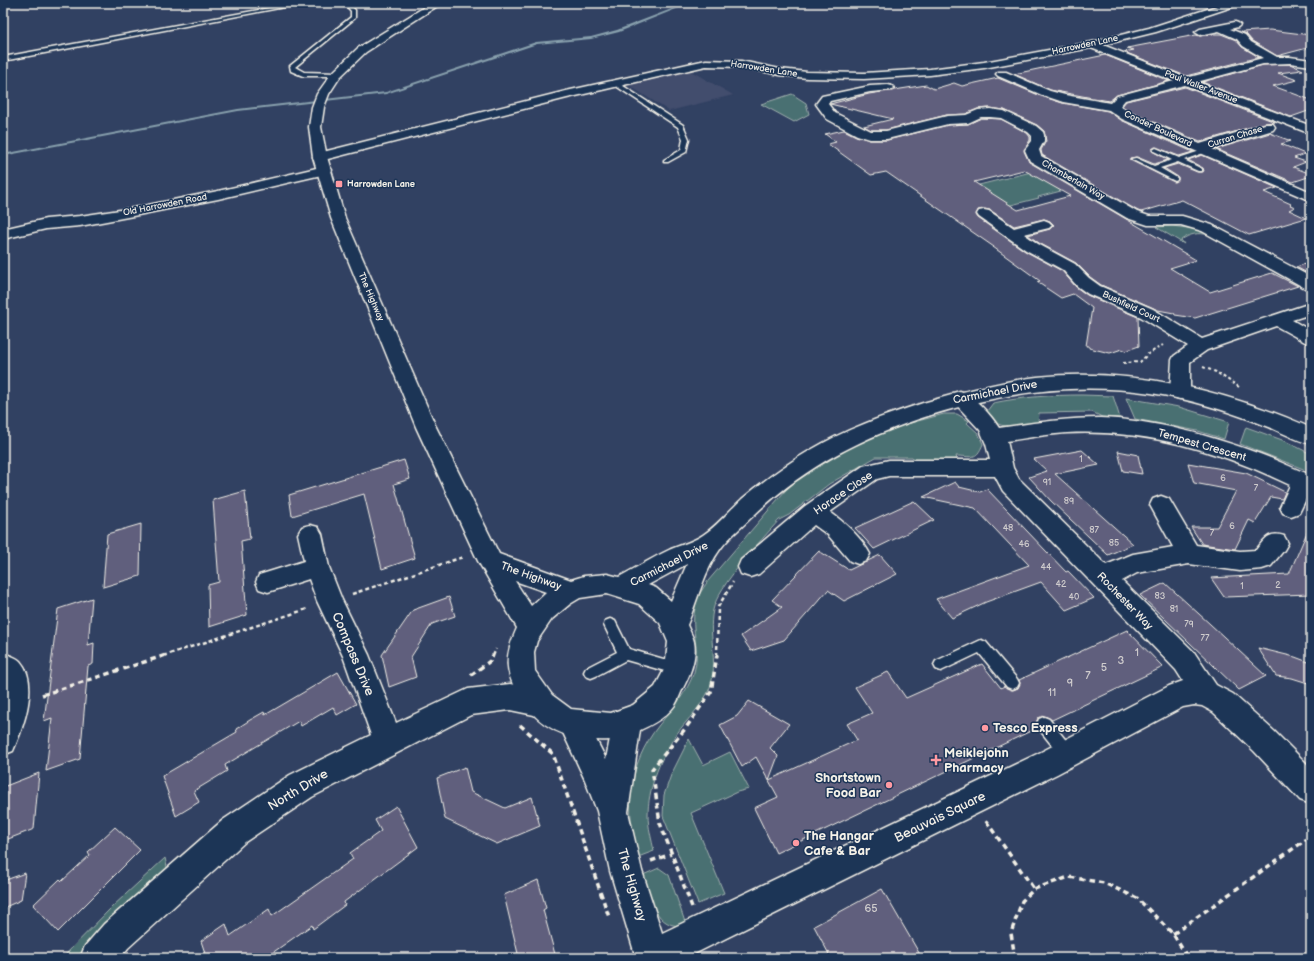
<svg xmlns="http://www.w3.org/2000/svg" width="1314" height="961" font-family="'Balsamiq Sans',sans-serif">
  <rect width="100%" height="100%" fill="#314162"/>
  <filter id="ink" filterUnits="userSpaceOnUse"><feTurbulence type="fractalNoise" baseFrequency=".025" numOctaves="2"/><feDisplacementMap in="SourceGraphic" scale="8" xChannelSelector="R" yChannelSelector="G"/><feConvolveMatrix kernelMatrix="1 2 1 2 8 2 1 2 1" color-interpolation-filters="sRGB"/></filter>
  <g filter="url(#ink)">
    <path fill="#434d6d" d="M689 70 733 95 669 111 627 84Z"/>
    <path fill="#4a6f72" stroke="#9fb0ad" d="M792 94 806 103 809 114 794 122 761 104Z
      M1043 169 1076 187 1038 197 1039 198 991 210 971 187Z
      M1172 226 1195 229 1209 235C1198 232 1190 234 1181 240L1184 244 1156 227Z
      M1082 395 1113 396 1120 418 1102 417 1092 412 1039 413 1038 423C1021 426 994 433 987 411L993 403C1022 397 1052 395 1082 395Z
      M1126 398 1179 407 1229 422 1224 439 1198 431 1135 419Z
      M944 414H957L969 421 967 423 978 433 983 444C976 461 972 456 956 456L958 462 920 463 912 457H876L829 484 789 515 779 520C761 541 718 585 713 610 707 637 721 668 707 694 698 711 682 724 672 741 659 762 648 789 648 815 648 827 652 840 654 851L638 857C625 808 627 766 659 725 673 708 687 693 694 672 701 651 690 630 695 608 696 598 702 590 708 581L785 491 805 472 844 447 903 425Z
      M1246 427 1285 441 1311 454V472L1240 444Z
      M689 739 703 765 730 752 749 789 737 792 691 813 724 893 698 904 663 816 664 795 671 775Z
      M165 858 168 871 119 916 79 958H62L112 907Z
      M659 868 669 875 686 925C655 931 650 897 643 875Z"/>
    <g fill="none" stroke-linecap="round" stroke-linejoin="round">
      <path fill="#89a1ae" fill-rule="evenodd" d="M687 3H691L619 32 591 39 537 44 386 94 238 111 3 156V154L238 109 386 92 536 42 591 37 617 30Z"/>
    </g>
    <path fill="#615e7d" stroke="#f4f1e8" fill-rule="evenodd" d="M1270 30 1311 35V47L1277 56 1252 41 1246 34 1242 32Z
      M1211 34H1221L1236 40 1242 47 1259 57 1186 76 1124 52 1134 50 1127 48 1196 35 1200 36Z
      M1105 55 1169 81 1117 95 1109 101 1050 90 1014 74Z
      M1263 65 1290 64 1303 70 1278 73 1297 80 1273 86 1311 100V110L1291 117 1202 82Z
      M998 78 1041 96 1063 103 1108 111 1121 120 1193 152 1179 156 1155 147 1152 149V151L1168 160 1154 164 1137 157 1130 158V160L1174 182 1178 180V177L1164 168 1178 164 1197 172H1202L1204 171 1203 168 1188 160 1202 155 1277 188 1264 192 1291 204 1290 205 1295 207 1289 210 1306 218 1249 235 1182 200 1141 212 1138 211 1042 155 1041 150 1046 141 1044 131 1037 125 1004 110 990 108 978 109 966 114 947 115 886 130H871L864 126 893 119 830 104 869 94 926 85 934 89 954 83 962 86Z
      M1185 87 1275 122 1265 123 1200 142 1131 112 1122 106 1126 101Z
      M981 118 1001 119 1027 133 1030 137V140L1024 151 1029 162 1196 260 1170 268 1210 292 1272 273 1298 286 1195 318 1175 315 1174 313 1158 310 1101 285 1090 277 1076 263 1039 243 1028 235 1050 229 1054 225 1050 221 1044 219 1014 226 990 210 984 209 978 210 976 215 978 218 1025 251 1062 271 1076 287 1087 295 1138 317 1139 346 1125 351 1122 349 1110 353 1089 348V346H1086L1092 308 1073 294 1061 298 1037 282 1040 281 993 247H994L886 172 871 175 828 144 836 142 825 134 844 130 856 136 870 140H887L948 125 968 124ZM1024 170 1070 196 1018 210 974 182Z
      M1270 133 1291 141 1281 144 1305 154 1294 158 1306 162 1293 167 1311 174V176L1293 182 1216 149Z
      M1311 262V275L1296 267Z
      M1082 450 1099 465 1055 474 1133 544 1108 555 1051 501 1029 477 1047 471 1034 459Z
      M1118 451 1138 455 1142 474 1123 471Z
      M404 460 410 479 394 484 415 558 382 569 364 494 292 516 289 495Z
      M1188 463 1246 473 1285 492 1282 499 1271 497 1255 523 1249 520 1235 549 1202 544 1191 527H1217L1236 491 1194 483Z
      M955 482 959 487 980 492 987 489 1066 572 1068 571 1094 598 1066 610 1041 582 986 602 952 618 936 599 1029 565 975 508 923 497Z
      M245 491 250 539 241 541 247 615 209 627 208 585 219 582 213 500Z
      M914 501 934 520 874 549 855 528Z
      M1311 523V594L1224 597 1211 578 1289 574Z
      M141 524 140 576 103 587 107 534Z
      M819 551 849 570 880 555 897 574 844 601 828 590 784 640 751 651 741 636 782 607 772 600Z
      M1165 583 1210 624 1266 676 1239 690 1140 595Z
      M449 597 455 616 432 624 411 657 416 677 389 687 382 655 413 610Z
      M92 598 88 645 94 643 93 664 88 666 80 759 46 771 52 718 44 721 58 609Z
      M1127 630 1163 667 1052 720 1045 716 1038 718 1036 723 1037 728 776 853 754 808 778 797 756 757 742 767 720 725 737 716 749 701 789 724 770 748 778 756 769 780 857 740 847 724 872 713 855 687 888 672 906 698 982 664 1001 688 1004 686 1013 690 1018 688 1020 684 1019 680Z
      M1258 648 1295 657 1311 663V684L1292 678 1276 676Z
      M338 672 356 704 337 715 333 707 301 726 299 721 225 765 227 771 194 791 199 802 176 816 162 776 237 732 236 729 250 720 264 712 265 715Z
      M465 767 471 792 505 808 532 797 540 826 497 844 445 819 437 778Z
      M39 773 34 829 3 841V787Z
      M396 806 418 847 344 902 345 905 313 929 312 925 265 958H197L205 953 201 941 226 924 230 936 269 909 272 916 353 859 350 853 381 831 375 820Z
      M115 827 140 850 58 932 33 905 60 879 62 881 90 855 88 852Z
      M25 873 21 900 3 908V881Z
      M538 880 546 908 543 910 556 958H519L504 895Z
      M882 889 922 958H831L814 926Z"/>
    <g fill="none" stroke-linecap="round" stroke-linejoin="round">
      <g stroke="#f4f1e8" stroke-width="3">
        <path id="lane" d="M296 3H305L3 61V57Z
          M344 3H348L355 10V18L295 67 304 72 336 73 338 74V76H303L291 71 290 66 351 17V11Z
          M613 82H617L683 125 689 139 686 152 668 162H664V160L681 150 683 139 678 127 613 84Z
          M1156 148 1179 158 1206 149 1209 151 1184 160 1202 169V171H1198L1178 162 1160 168 1177 178V180L1175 181 1131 159 1136 158 1154 166 1172 160 1154 151 1153 150Z
          M610 619 615 621 629 649 684 665 686 669 684 673 679 675 626 660 596 676 591 678 586 676 584 672 586 668 617 652 604 625 605 621Z
          M981 640 986 642 1017 679 1019 683 1017 687 1012 689 1007 687 979 653 941 671 936 669 934 665 936 661Z
          M1044 717 1049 719 1072 748 1074 753 1072 758 1067 760 1062 758 1039 729 1037 724 1039 719Z"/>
      </g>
      <g stroke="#f4f1e8" stroke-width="3">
        <path id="street" d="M1226 3H1240L1238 5 1156 32 1103 45 1186 78 1263 58 1243 46 1237 39 1219 31 1200 35 1195 32 1200 29 1235 22 1238 23 1240 25 1238 27 1230 29 1245 35 1251 42 1277 57H1290L1311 60V66L1290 63 1263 64 1197 82 1311 126V134L1185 85 1125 100 1120 106 1130 113 1200 144 1265 124H1273L1275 127 1273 130 1212 149 1311 192V201L1122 119 1109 110 1063 102 1042 95 998 76 996 74 998 72H1006L1050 91 1065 95 1110 103 1117 96 1174 81 1091 48 984 68 930 75 864 79 807 78 780 75 741 67 706 66 567 98 320 161 315 160 313 157 315 154 566 91 706 60 741 61 780 69 807 72 864 73 930 69 984 62 1092 42 1149 28Z
          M888 85 892 86 894 88 892 90 870 92 830 101 828 104 835 113 871 131H886L947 116 966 115 978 110 990 109 1004 111 1036 126 1043 132 1044 135V141L1039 150 1041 156 1137 212 1149 216H1182L1212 225 1311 277V289L1305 288 1202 231 1181 225H1148L1127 218 1030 161 1025 150 1032 141V136L1028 132 1001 118 990 117H981L968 123 948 124 887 139H870L857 135 827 119 816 104 822 96 870 86Z
          M325 166 330 167 332 170 330 173 218 199 133 216 80 226 46 229 3 239V229L46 219 80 216 133 208 218 191Z
          M984 210 989 211 1014 228 1044 220 1049 222 1052 225 1049 228 1024 234 1038 244 1075 264 1089 278 1100 286 1153 309 1202 339 1311 303V314L1292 320 1311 331V344L1305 342 1276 326 1207 350 1190 362V392L1187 397 1180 399 1173 397 1170 392 1172 360 1174 356 1188 346 1141 317 1088 294 1077 286 1063 270 1026 250 979 217 977 214 979 211Z
          M960 391C973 395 992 416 999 428 1033 423 1066 418 1100 418 1155 420 1209 435 1260 454 1277 460 1294 469 1311 475V493H1309L1299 513 1291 516 1283 513 1280 507 1290 485C1220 451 1145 429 1067 433 1047 434 1027 438 1007 441L1013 468 1019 479 1106 565 1133 554 1173 547 1150 505 1153 499 1161 496 1169 499 1196 545 1240 551 1256 550C1265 539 1269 531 1284 536L1288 543 1284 550 1271 566 1262 569 1240 571 1189 564 1137 573 1122 581 1194 652 1216 685 1233 694 1274 731 1311 768V804L1300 800 1254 751 1213 712 1202 706 1194 705 1183 707 1057 774 686 958H636L610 871 597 811 585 780 559 724 563 714 573 710 583 714 606 759 613 723 617 713 627 709 637 713 641 723 628 812 642 871 662 933 1037 754 1169 686 1183 681 1176 670 1003 491 995 476H889L877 479 830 512C845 523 861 537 870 554L866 561 858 564 850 561 828 535 814 525 759 574 750 577 741 574 738 567 741 560 805 506 863 466 889 460H990L986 444 980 430 950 398 953 393Z
          M310 525 318 527 322 534 329 567 342 600 369 655 396 723 468 689 510 684 539 690 549 694 553 703 549 712 539 716 510 710 471 715 312 797 245 842 128 948 120 958H80L85 946 104 924 223 820 290 775 371 735 343 656 317 601 309 579 268 592 259 589 256 582 259 575 304 561 298 534 302 527Z
          M3 653C8 655 16 657 20 661 40 683 23 728 13 751L3 755Z"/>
      </g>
      <g stroke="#f4f1e8" stroke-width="3">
        <path id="primary" d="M431 3H442L366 52 340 77 329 94 324 107 321 127 327 157 345 218 436 427 499 554 571 580 584 576 607 574 619 577C636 568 652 558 669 550 680 545 693 542 703 535 717 526 730 510 742 499 763 481 785 465 809 451 846 429 883 416 923 403 961 392 998 382 1037 377 1129 367 1225 390 1309 427L1311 428V444C1295 440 1280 431 1264 425 1228 411 1190 399 1151 393 1074 382 1005 392 931 415 862 437 805 466 752 517 742 527 729 537 721 548 704 571 698 599 687 625 689 630 693 636 694 642 697 657 690 675 683 688 680 694 678 700 675 705 665 719 648 727 633 733 626 735 617 740 610 740 573 742 542 731 521 699 504 672 504 657 517 628L478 561 416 427 331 218 313 157 309 127 312 107 317 94 332 73 358 48ZM687 564 671 601 656 588 648 585ZM515 581 546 592 531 606ZM607 594 639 604 660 623 668 642 665 668 655 687 633 705 611 713 571 709 552 695 535 671 534 652 537 641 552 619 570 604 580 598Z"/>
      </g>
      <g stroke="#f4f1e8" stroke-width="3">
        <path id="highway" d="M429 3H439V5L434 8 431 7Z"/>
      </g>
      <path stroke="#f4f1e8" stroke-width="2" stroke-dasharray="3 2.5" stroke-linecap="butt" d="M1123 363 1140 362 1148 354 1163 345
        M1203 367 1216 372 1239 387"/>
      <path stroke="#f4f1e8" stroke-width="2.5" stroke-dasharray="4 3" stroke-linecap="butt" d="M352 594 463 557
        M163 656 307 609
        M493 656 496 649
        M717 656 718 607 733 582"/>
      <path stroke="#f4f1e8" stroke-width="3.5" stroke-dasharray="5.5 4" stroke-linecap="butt" d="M471 675 490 661 493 655
        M42 695 166 655
        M520 725 553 754 609 917
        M986 821 1034 889
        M651 861 671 854
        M692 907 660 823 652 769 685 729 711 692 717 655
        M1173 934 1311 836
        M1015 958 1011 933 1022 901 1034 889 1069 877 1104 883 1137 898 1173 934 1188 958"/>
      <use href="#lane" fill="#1d3557" fill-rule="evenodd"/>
      <use href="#street" fill="#1d3557" fill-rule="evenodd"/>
      <use href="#primary" fill="#1d3557" fill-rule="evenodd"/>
      <use href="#highway" fill="#1d3557" fill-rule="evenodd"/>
    </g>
  </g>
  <g fill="#ff9aa2" stroke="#1d3557" stroke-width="1.5">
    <rect x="335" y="180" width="8" height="8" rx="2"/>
    <circle cx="985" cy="728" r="4"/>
    <path d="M934 754h4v4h4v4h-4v4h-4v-4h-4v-4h4z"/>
    <circle cx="889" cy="785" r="4"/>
    <circle cx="796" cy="843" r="4"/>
  </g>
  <g text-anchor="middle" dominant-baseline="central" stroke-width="3" stroke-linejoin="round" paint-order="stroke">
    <g font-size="9" fill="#f4f1e8" stroke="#1d3557">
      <text transform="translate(1085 45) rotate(-12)">Harrowden Lane</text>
      <text transform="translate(764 69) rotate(9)">Harrowden Lane</text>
      <text transform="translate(1201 87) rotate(21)">Paul Waller Avenue</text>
      <text transform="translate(1158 129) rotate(25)">Conder Boulevard</text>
      <text transform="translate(1235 137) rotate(-17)">Curran Chase</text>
      <text transform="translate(1073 180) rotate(30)">Chamberlain Way</text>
      <text transform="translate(165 205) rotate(-11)">Old Harrowden Road</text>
      <text transform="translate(371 297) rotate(67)">The Highway</text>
      <text transform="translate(1131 307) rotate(25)">Bushfield Court</text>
    </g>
    <g font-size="9" font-weight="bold" fill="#f4f1e8" stroke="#1d3557" text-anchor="start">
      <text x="347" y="184">Harrowden Lane</text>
    </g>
    <g font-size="9" fill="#cfcccd">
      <text x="1081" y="459">1</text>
      <text x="1223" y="478">6</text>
      <text x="1047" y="482">91</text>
      <text x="1256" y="488">7</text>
      <text x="1069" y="501">89</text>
      <text x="1232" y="526">6</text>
      <text x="1008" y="528">48</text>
      <text x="1094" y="530">87</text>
      <text x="1212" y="533">7</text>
      <text x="1114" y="543">85</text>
      <text x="1024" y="544">46</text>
      <text x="1046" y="567">44</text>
      <text x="1061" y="584">42</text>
      <text x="1278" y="585">2</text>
      <text x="1242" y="586">1</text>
      <text x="1160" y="596">83</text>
      <text x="1074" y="597">40</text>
      <text x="1174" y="609">81</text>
      <text x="1189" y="624">79</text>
      <text x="1205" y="638">77</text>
    </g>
    <g font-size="11" fill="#f4f1e8" stroke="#1d3557">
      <text transform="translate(995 392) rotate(-11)">Carmichael Drive</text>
      <text transform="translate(1202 445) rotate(16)">Tempest Crescent</text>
      <text transform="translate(843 493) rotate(-34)">Horace Close</text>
      <text transform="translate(669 564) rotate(-27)">Carmichael Drive</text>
      <text transform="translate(531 576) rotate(20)">The Highway</text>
      <text transform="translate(1125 601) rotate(46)">Rochester Way</text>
    </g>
    <g font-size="11" fill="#cfcccd">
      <text x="1137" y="652">1</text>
      <text x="1121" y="660">3</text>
      <text x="1104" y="667">5</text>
      <text x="1088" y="675">7</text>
      <text x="1070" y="683">9</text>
      <text x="1052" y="692">11</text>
      <text x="871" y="908">65</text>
    </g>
    <g font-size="13" fill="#f4f1e8" stroke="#1d3557">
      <text transform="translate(353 654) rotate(67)">Compass Drive</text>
      <text transform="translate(298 790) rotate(-31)">North Drive</text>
      <text transform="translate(940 817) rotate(-26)">Beauvais Square</text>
      <text transform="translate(632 885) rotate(74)">The Highway</text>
    </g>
    <g font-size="13" font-weight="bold" fill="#f4f1e8" stroke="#1d3557" text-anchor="start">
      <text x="993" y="728">Tesco Express</text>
      <text x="944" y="753">Meiklejohn<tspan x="944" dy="15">Pharmacy</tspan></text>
      <text x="881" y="778" text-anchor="end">Shortstown<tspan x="881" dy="15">Food Bar</tspan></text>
      <text x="804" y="836">The Hangar<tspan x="804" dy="15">Cafe &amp; Bar</tspan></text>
    </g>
  </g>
  <rect width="1314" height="961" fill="none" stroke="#1d3557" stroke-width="16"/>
  <rect x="8" y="8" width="1298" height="945" fill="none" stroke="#f4f1e8" stroke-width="1.5" filter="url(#ink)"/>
</svg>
